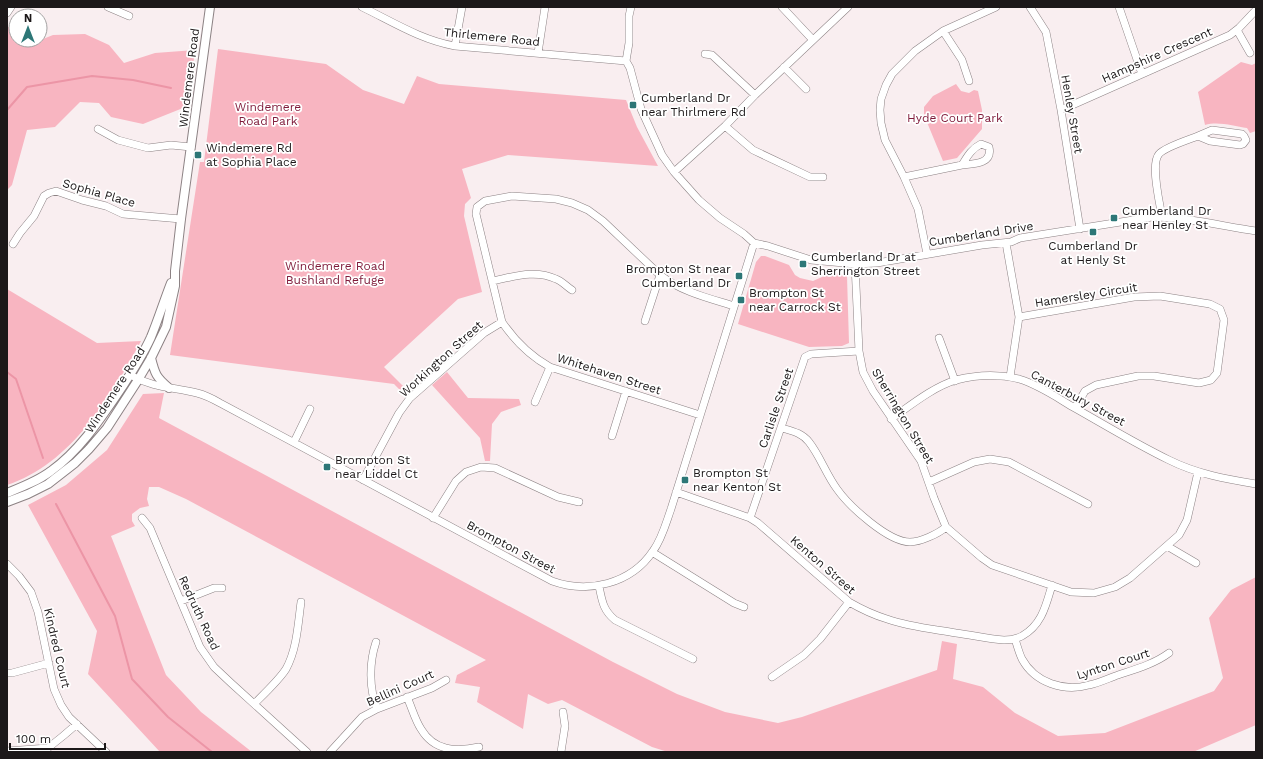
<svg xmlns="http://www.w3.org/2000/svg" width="1263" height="759" font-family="'Work Sans',sans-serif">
  <rect width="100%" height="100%" fill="#f9eef0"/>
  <path fill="#f8b5c1" d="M7 26 16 32V40H29L33 43 53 35 85 34 109 45 124 63 155 53 195 50 188 106 143 124 111 117 99 103 80 102 55 127 27 130 12 185 7 190Z
    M218 49 326 64 363 90 404 104 417 76 439 84 626 100 637 127 658 166 508 155 462 169 471 198 465 204 464 216 482 292 458 299 384 367 406 389 403 393 394 384 170 355 200 162H204Z
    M1241 62 1252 65 1256 63V131L1250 133 1247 128C1234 126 1218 121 1205 125L1198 92Z
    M956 84 961 91 969 93 974 90 978 91 982 110V129L957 158 943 161 924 115V107L933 96Z
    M761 256H765L789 265 795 275 800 278 813 281 831 273 843 274 847 276 849 343 842 346 809 347 738 324 756 262Z
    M7 289 97 343 141 341C111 397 71 464 7 485Z
    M447 372 468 398 519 399 521 405 501 412 492 424 490 461H485L480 438 432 385Z
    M164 393 159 418 613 662 677 694 725 712 778 723 802 717 937 670 942 641 957 644 953 679 983 687 1015 713 1058 736 1105 733 1214 691 1223 678 1209 618 1231 590 1256 577V725L1193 752H668L652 747 562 700 548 704 528 694 523 729 477 702 480 687 455 683 457 675 486 660 186 499 159 487H149L147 499 149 506 140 508 132 514V521L135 526 111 536 166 675 201 712 252 752H160L88 674 97 631 28 505 66 485 107 450 143 394Z"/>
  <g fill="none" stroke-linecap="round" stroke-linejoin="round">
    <path stroke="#ec95a6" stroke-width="2" d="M7 110 27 87 92 76 133 80 171 88
      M7 372 16 379 43 458
      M56 504 115 616 132 679 168 717 212 752"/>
    <g stroke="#8c8284" stroke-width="8">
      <path id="minor" d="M108 7 129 16
        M362 7C393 22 421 40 455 46L626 61
        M631 7 629 16V43L626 61 630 68 641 109 662 155 674 172 699 200 720 218 744 234 754 243 768 246 811 260 855 264 877 263 982 245 1011 242 1020 238 1152 217C1186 217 1222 226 1256 231
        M782 7 813 40
        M1030 7 1046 32 1061 110 1080 229
        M1119 7 1142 74
        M7 13 11 7
        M1237 30 1250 53
        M943 31 962 60 969 81
        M455 46 462 7
        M538 53 545 7
        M705 54 712 55 755 95
        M784 67 806 89
        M1061 110 1230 35 1239 28 1256 10
        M725 126 753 150 810 177H823
        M98 129 118 140 148 148 171 145 191 147
        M1212 130 1242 134 1244 136 1246 140 1243 144 1240 145 1210 141 1198 136Z
        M981 144 989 147C993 164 974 164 962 165 967 157 971 149 981 144Z
        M674 172 725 126 755 95 848 7
        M904 177 962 165
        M1162 217C1160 204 1150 164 1159 154 1165 147 1188 140 1198 136
        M1006 243 1019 317 1010 377
        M13 244 20 233 34 216 44 196 49 193 56 191 82 200 106 206 123 214 181 219
        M927 254 918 209 904 177 885 140 881 123 880 110 881 99 886 85 892 74 915 51 943 31 996 7
        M855 264 859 351 863 372 873 391 921 461 934 498 946 527 982 558 992 565 1071 592 1094 593 1115 587 1130 578 1179 535 1187 520 1198 472
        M492 281C513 277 535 269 556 279 562 281 567 287 572 290
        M1019 317 1134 297 1160 296 1210 304 1220 309 1224 320 1217 373 1211 380 1199 383 1154 376H1138L1096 385 1085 391 1075 408
        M645 321 660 275
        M939 338 955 381
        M130 375C154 388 172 387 197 393 205 395 213 399 220 403L552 581C588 594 631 584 653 551 662 539 666 523 671 509L754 243
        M535 402 550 367
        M700 415 550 367C530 356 515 341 502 322L476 214 477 207 485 201 512 196 556 199 572 203 588 210 603 221 660 275C682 292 708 298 734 306
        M891 419C911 405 933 387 956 380 976 375 999 374 1019 379 1039 385 1056 397 1073 407 1105 425 1136 444 1169 460 1197 474 1226 479 1256 484
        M782 428C792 431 802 433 809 442 820 456 826 474 837 489 849 506 888 542 910 542 920 542 938 534 946 527
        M612 436 626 391
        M294 442 310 409
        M363 480 399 413 410 398 484 333 502 322
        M929 482 974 462 990 459 1009 462 1088 504
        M676 492 750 518 758 523 849 602C861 609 874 615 887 619 910 627 933 629 956 633 972 635 988 639 1004 640 1011 640 1016 639 1022 636 1042 625 1046 605 1052 585
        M142 518 150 528 200 647 214 667 231 683 307 752
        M433 518 456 481 466 472 481 467 495 468 558 497 579 502
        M750 518 805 357 811 354 859 351
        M1167 546 1196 563
        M652 552 734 603 744 607
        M7 564 19 576 31 592 38 612 54 689 61 705 69 717 106 752
        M599 586C602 601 603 610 615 620L693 659
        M181 601 214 588H222
        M1015 639C1017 645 1019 653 1022 659 1035 683 1064 692 1089 685 1099 683 1109 678 1118 675 1136 669 1154 664 1169 653
        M376 642C369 663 369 688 377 709
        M7 673H12L49 663
        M772 677 804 655 820 639 849 602
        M407 697C412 708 415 720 421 729 434 751 456 752 479 747
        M254 704C264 694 279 680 286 669 297 649 298 624 301 602
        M7 751 48 748 63 736 77 724
        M330 752 362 717 377 709 432 688 446 680
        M561 752 565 726 563 712"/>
    </g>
    <g stroke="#8c8284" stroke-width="10">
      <path id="major" d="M151 358C155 374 156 377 169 388
        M7 493C22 487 38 481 51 471 79 451 99 421 118 393 130 375 142 357 151 337 158 320 164 301 171 283
        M7 502 28 494 48 484 75 463 89 449 107 428 138 380 151 358 166 327 175 286V271L181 219 210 7"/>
    </g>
    <use href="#minor" stroke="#fff" stroke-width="7"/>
    <use href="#major" stroke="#fff" stroke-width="8"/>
  </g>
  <g fill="#2d7777" stroke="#fff" stroke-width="1.5">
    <rect x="629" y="101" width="8" height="8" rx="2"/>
    <rect x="194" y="151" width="8" height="8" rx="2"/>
    <rect x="1110" y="214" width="8" height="8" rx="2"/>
    <rect x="1089" y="228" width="8" height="8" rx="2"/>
    <rect x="799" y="260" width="8" height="8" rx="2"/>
    <rect x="735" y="272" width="8" height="8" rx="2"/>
    <rect x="737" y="296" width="8" height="8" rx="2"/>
    <rect x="323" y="463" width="8" height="8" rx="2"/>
    <rect x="681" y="476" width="8" height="8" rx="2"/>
  </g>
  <g text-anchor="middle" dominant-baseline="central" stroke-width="3.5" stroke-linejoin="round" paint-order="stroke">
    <g font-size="12" fill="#1c1819" stroke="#fff">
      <text transform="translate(492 37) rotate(6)">Thirlemere Road</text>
      <text transform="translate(1157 55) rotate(-24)">Hampshire Crescent</text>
      <text transform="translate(189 78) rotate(-83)">Windemere Road</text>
      <text transform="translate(1072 114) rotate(80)">Henley Street</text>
      <text transform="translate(99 193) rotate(16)">Sophia Place</text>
      <text transform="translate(981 234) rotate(-9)">Cumberland Drive</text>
      <text transform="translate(1086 295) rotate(-9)">Hamersley Circuit</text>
      <text transform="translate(441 359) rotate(-42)">Workington Street</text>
      <text transform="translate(609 374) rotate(18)">Whitehaven Street</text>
      <text transform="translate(115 390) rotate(-57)">Windemere Road</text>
      <text transform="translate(1078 398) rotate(28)">Canterbury Street</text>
      <text transform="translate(776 408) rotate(-71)">Carlisle Street</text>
      <text transform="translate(903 416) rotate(59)">Sherrington Street</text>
      <text transform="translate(511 547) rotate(28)">Brompton Street</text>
      <text transform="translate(823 565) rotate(41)">Kenton Street</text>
      <text transform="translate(199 613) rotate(65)">Redruth Road</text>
      <text transform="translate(57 648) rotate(77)">Kindred Court</text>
      <text transform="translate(1113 664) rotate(-18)">Lynton Court</text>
      <text transform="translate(400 688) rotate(-24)">Bellini Court</text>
    </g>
    <g font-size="12" fill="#1c1819" stroke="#fff" text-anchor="start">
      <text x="641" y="98">Cumberland Dr<tspan x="641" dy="14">near Thirlmere Rd</tspan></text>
      <text x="206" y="148">Windemere Rd<tspan x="206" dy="14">at Sophia Place</tspan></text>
      <text x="1122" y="211">Cumberland Dr<tspan x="1122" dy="14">near Henley St</tspan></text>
      <text x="1093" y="246" text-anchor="middle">Cumberland Dr<tspan x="1093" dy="14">at Henly St</tspan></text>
      <text x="811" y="257">Cumberland Dr at<tspan x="811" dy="14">Sherrington Street</tspan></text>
      <text x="731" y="269" text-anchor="end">Brompton St near<tspan x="731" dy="14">Cumberland Dr</tspan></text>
      <text x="749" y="293">Brompton St<tspan x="749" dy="14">near Carrock St</tspan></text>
      <text x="335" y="460">Brompton St<tspan x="335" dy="14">near Liddel Ct</tspan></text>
      <text x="693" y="473">Brompton St<tspan x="693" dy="14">near Kenton St</tspan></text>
    </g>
    <g font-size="12" fill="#7f1a3a" stroke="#fff">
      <text x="268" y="107">Windemere<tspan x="268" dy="14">Road Park</tspan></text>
      <text x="955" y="118">Hyde Court Park</text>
      <text x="335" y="266">Windemere Road<tspan x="335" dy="14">Bushland Refuge</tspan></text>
    </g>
  </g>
  <rect width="1263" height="759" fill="none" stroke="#1c1819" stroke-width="16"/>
  <g transform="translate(28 28)"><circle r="19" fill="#ffffff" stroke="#a4a3a3"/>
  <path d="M0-3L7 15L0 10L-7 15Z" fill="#2d7777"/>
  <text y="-6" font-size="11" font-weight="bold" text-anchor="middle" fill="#1c1819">N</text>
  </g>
  <path d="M10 743v6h95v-6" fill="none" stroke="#1c1819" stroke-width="2"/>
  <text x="16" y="743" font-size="12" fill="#1c1819" stroke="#ffffff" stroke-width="3" paint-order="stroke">100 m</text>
</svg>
